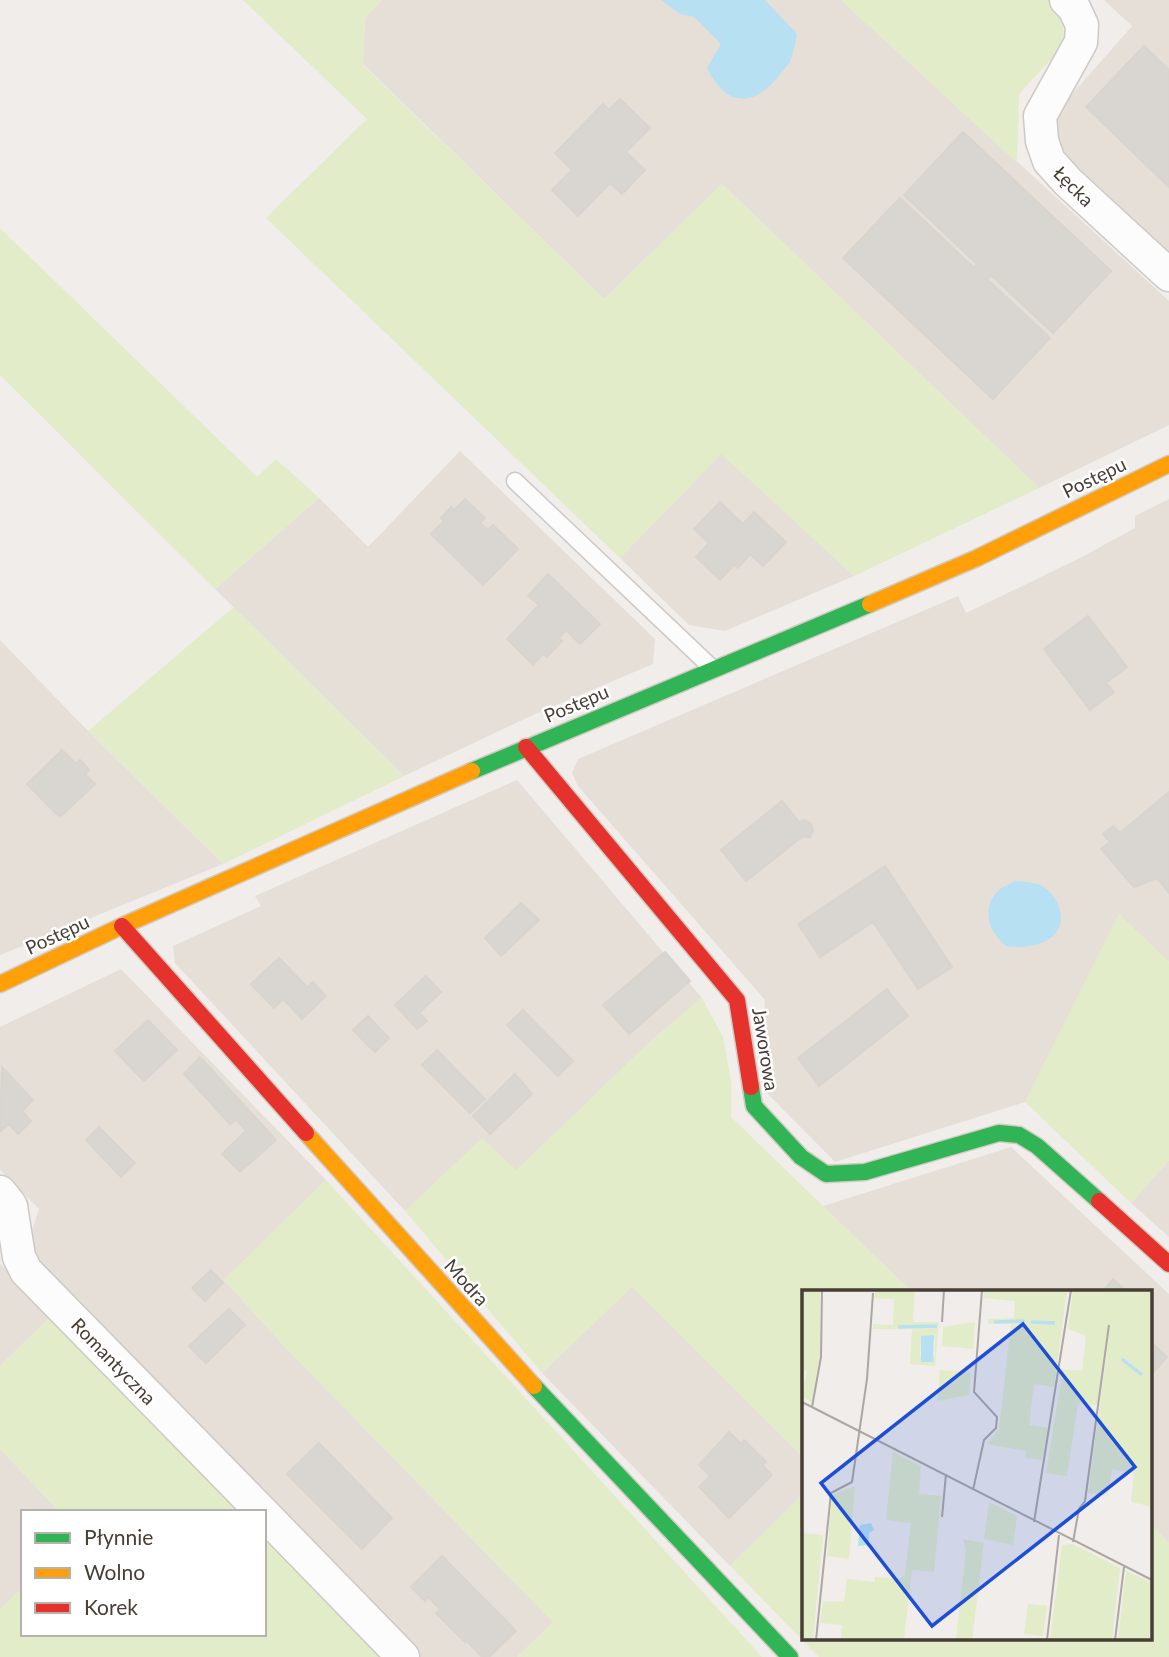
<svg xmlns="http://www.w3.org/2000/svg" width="1169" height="1657" font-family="Lato,sans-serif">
  <rect width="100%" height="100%" fill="#f0edea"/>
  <path fill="#e5dfd7" d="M382 0H841L1169 301V425L1039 488 722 184 604 299 363 64 365 18Z
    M1104 0H1169V252L1056 147 1053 116 1132 26Z
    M460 451 655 639 653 664 535 714 404 776 215 589 319 498 368 547Z
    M722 453 854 576 725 631 689 625 620 558Z
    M1169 499V962L1119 915 1025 1102 835 1162 761 1087 765 1000 578 786 572 773 578 759 958 596 966 613 1080 558 1135 528V516Z
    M0 640 88 731 223 864 0 955Z
    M517 780 702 998 652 1040 516 1171 482 1139 405 1211 175 963 173 946 261 906 255 896Z
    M121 969 326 1180 224 1280 285 1347 553 1622 517 1657H415L33 1260 30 1237 39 1209 0 1170V1027Z
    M1011 1147 1169 1294V1543L1150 1524V1291H911L823 1206Z
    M1169 1160V1237L1131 1203Z
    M0 1264 53 1314 0 1366Z
    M632 1286 803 1457V1494L730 1566 542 1373Z
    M0 1449 60 1512H23V1588L0 1609Z"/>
  <path fill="#e2ecc8" d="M243 0H382L365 18 363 65 604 299 722 184 1039 488 854 576 721 454 620 558 266 218 367 119Z
    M841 0H1050L1060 9 1065 44 1019 94 1017 163Z
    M0 228 257 477 276 459 319 498 215 589 0 375Z
    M234 607 404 776 223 864 88 731Z
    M1119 914 1169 962V1160L1131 1203 1025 1102Z
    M702 998 723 1037 731 1082V1117L911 1291H803V1457L632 1287 542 1373 405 1211 482 1138 516 1170 652 1040Z
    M326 1180 762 1657H517L553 1622 285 1347 224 1280Z
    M53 1314 243 1512H60L0 1449V1366Z
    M803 1494V1638H1150V1524L1169 1543V1657H819L730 1566Z
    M264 1534 384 1657H0V1609L23 1588V1634H264Z"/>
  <path fill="#b7e0f2" d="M661 0H765L797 34C795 42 794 54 790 61 787 67 780 73 776 79 750 109 724 104 707 68L721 44 694 17 680 14Z
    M1015 881C1024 882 1034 882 1042 886 1048 889 1054 896 1057 902 1074 938 1034 951 1006 946 988 932 981 907 999 890 1003 886 1011 884 1015 881Z"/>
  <path fill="#d9d5d1" stroke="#d9d4cf" stroke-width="2" d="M1144 46 1169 70V187L1086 107Z
    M620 99 650 128 626 152 645 170 622 194 610 183 578 216 552 190 572 170 555 153 603 104 609 110Z
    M963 132 1111 271 1053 333 991 275 987 279 1050 338 993 399 843 258 900 198 974 268 977 264 904 195Z
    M465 499 485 518 480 523 488 530 493 525 518 549 483 585 431 534 444 521 441 518 451 507 454 510Z
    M720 502 743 524 754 512 786 542 763 566 750 554 738 568 734 565 720 580 696 557 709 543 694 529Z
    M548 574 600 624 580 644 566 630 559 638 562 641 547 657 543 654 533 665 507 639 539 605 528 596Z
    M1088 616 1127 667 1106 683 1114 692 1090 710 1044 649Z
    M62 750 76 764 80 760 89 770 85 774 95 784 60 817 27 784Z
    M1169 792V893L1157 878 1134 887 1101 849 1110 842 1103 834 1113 826 1120 833Z
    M782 801 799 822 805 820 811 824 813 830 810 837H802L746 881 721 850Z
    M885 866 952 967 918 989 873 922 820 957 798 924Z
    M521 903 539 920 501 956 485 938Z
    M665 952 690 981 629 1034 603 1005Z
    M279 958 307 987 313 982 326 996 302 1019 283 999 274 1008 251 984Z
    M426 976 441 992 419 1013 427 1021 417 1029 395 1005Z
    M887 989 908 1016 819 1086 798 1058Z
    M523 1010 573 1061 558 1076 507 1025Z
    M368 1016 389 1038 375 1052 353 1030Z
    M148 1020 177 1050 144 1081 115 1051Z
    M437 1050 485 1099 470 1113 422 1065Z
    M200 1057 276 1140 240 1172 222 1154 246 1131 236 1119 230 1124 184 1074Z
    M2 1067 33 1100 22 1111 31 1121 18 1134 9 1124 0 1132Z
    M515 1074 532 1094 490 1134 473 1116Z
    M99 1127 135 1163 121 1177 86 1140Z
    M211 1270 223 1283 205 1301 192 1288Z
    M1113 1279 1126 1291H1103Z
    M229 1309 245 1325 206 1363 189 1346Z
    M1150 1341 1167 1357 1150 1376Z
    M729 1432 741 1444 744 1440 766 1462 762 1465 772 1475 729 1518 699 1487 710 1476 699 1465Z
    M319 1443 392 1518 362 1549 287 1474Z
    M442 1556 516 1631 489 1657H482L466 1640 465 1642 436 1613 440 1609 428 1597 425 1601 411 1587Z"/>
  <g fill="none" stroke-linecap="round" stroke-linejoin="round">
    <g stroke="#cdc9c6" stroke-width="19">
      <path id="lane" d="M515 481 713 669"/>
    </g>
    <g stroke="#cdc9c6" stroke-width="35">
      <path id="street" d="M1066 0 1074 8 1082 25 1081 42 1040 116 1042 141 1049 161 1068 182 1169 275
        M0 1192 11 1206 19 1257 26 1271 262 1512
        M264 1514 403 1657"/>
    </g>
    <g stroke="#d0cac0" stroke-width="19">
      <path id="fast" d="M472 771 870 604
        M751 1087 754 1106 801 1157 826 1174 865 1172 999 1133 1019 1135 1037 1146 1099 1201
        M534 1386 790 1657"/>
    </g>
    <g stroke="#d0cac0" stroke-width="19">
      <path id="slow" d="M870 604 977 558 1169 464
        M0 984 122 926 472 771
        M306 1133 534 1386"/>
    </g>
    <g stroke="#d0cac0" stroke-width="19">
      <path id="jam" d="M526 747 737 1000 751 1087
        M122 926 306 1133
        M1099 1201 1169 1264"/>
    </g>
    <use href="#lane" stroke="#fdfcfc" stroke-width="16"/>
    <use href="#street" stroke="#fdfcfc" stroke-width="32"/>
    <use href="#fast" stroke="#30b455" stroke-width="16"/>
    <use href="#slow" stroke="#ff9f0a" stroke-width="16"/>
    <use href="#jam" stroke="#e5322d" stroke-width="16"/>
  </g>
  <g text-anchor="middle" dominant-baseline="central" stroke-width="5" stroke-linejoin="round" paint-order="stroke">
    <g font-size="19" fill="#473e35" stroke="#fff">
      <text transform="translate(1074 186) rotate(45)">Łęcka</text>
      <text transform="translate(1094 477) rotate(-26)">Postępu</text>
      <text transform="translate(576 703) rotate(-23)">Postępu</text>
      <text transform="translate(57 934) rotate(-25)">Postępu</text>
      <text transform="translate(766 1049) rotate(81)">Jaworowa</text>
      <text transform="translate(467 1282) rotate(48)">Modra</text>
      <text transform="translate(114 1361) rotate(46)">Romantyczna</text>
    </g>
  </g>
  <g transform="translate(802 1290)">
    <rect width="350" height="350" fill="#f0edea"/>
    <path d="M0 0H18V64L10 112 0 107 5 81 0 79ZM73 0H113L111 32H137L133 76 108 74 110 39H71V34L91 35 92 9 72 8ZM119 46 133 49V67H118ZM182 0H265L252 97 232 94 227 135 246 138 240 170 223 168 224 161 185 154 197 139 209 34H186V29L212 28 213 11 182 8ZM271 0H350V237L348 216 329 212 332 183 310 179 306 206 286 203 309 32 295 115 276 113 265 186 244 183 261 79 280 81 284 46 266 39ZM173 32 171 59 140 56 141 37ZM138 80 169 82 167 105 135 111ZM91 162 119 176 117 204 139 206 132 282 110 280 102 350H39L40 335 18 333 21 311 42 312 45 289 73 292V287L97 289 103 285 109 233 84 230ZM53 196 47 269 25 266 30 205ZM187 212 215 226 211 255 182 249ZM0 243 21 245 11 350H0ZM161 249 182 253 170 350H154L164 259ZM271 254 318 278 310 350H248L260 255ZM324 281 350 293V350H316ZM226 314 245 316 241 346 222 344Z" fill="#e2ecc8" fill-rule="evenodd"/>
    <path d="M132 45 131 72H119V46ZM69 233 72 240 67 243V255L56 256 58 235Z" fill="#b7e0f2"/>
    <path fill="none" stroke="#b7e0f2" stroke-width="3.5" d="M192 32 223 31M229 32 253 33M96 37 135 36M320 69 340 85"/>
    <path fill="none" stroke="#aca7a2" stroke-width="2" d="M140 32 142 0M0 112 350 290M10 117 19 67 20 0M171 200 182 150 194 138 195 127 172 102 180 0M140 227 144 184M232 232 269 0M271 252 277 219 283 211 307 35M14 350 29 203 50 192 65 89 71 3M245 350 257 245M313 350 322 277"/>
    <path fill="#1d4ed8" fill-opacity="0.15" stroke="#1d4ed8" stroke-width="3.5" d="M221 34 333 177 130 336 19 193Z"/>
    <rect width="350" height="350" fill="none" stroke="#473e35" stroke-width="3.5"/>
  </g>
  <rect x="21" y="1510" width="245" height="126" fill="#ffffff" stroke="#b5b2ae" stroke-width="2"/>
  <rect x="35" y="1533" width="35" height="10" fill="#30b455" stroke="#b5b2ae" stroke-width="2"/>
  <text x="84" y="1545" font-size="21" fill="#473e35">Płynnie</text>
  <rect x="35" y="1568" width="35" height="10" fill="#ff9f0a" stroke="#b5b2ae" stroke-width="2"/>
  <text x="84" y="1580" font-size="21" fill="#473e35">Wolno</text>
  <rect x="35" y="1603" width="35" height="10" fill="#e5322d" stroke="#b5b2ae" stroke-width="2"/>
  <text x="84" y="1615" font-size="21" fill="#473e35">Korek</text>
</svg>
